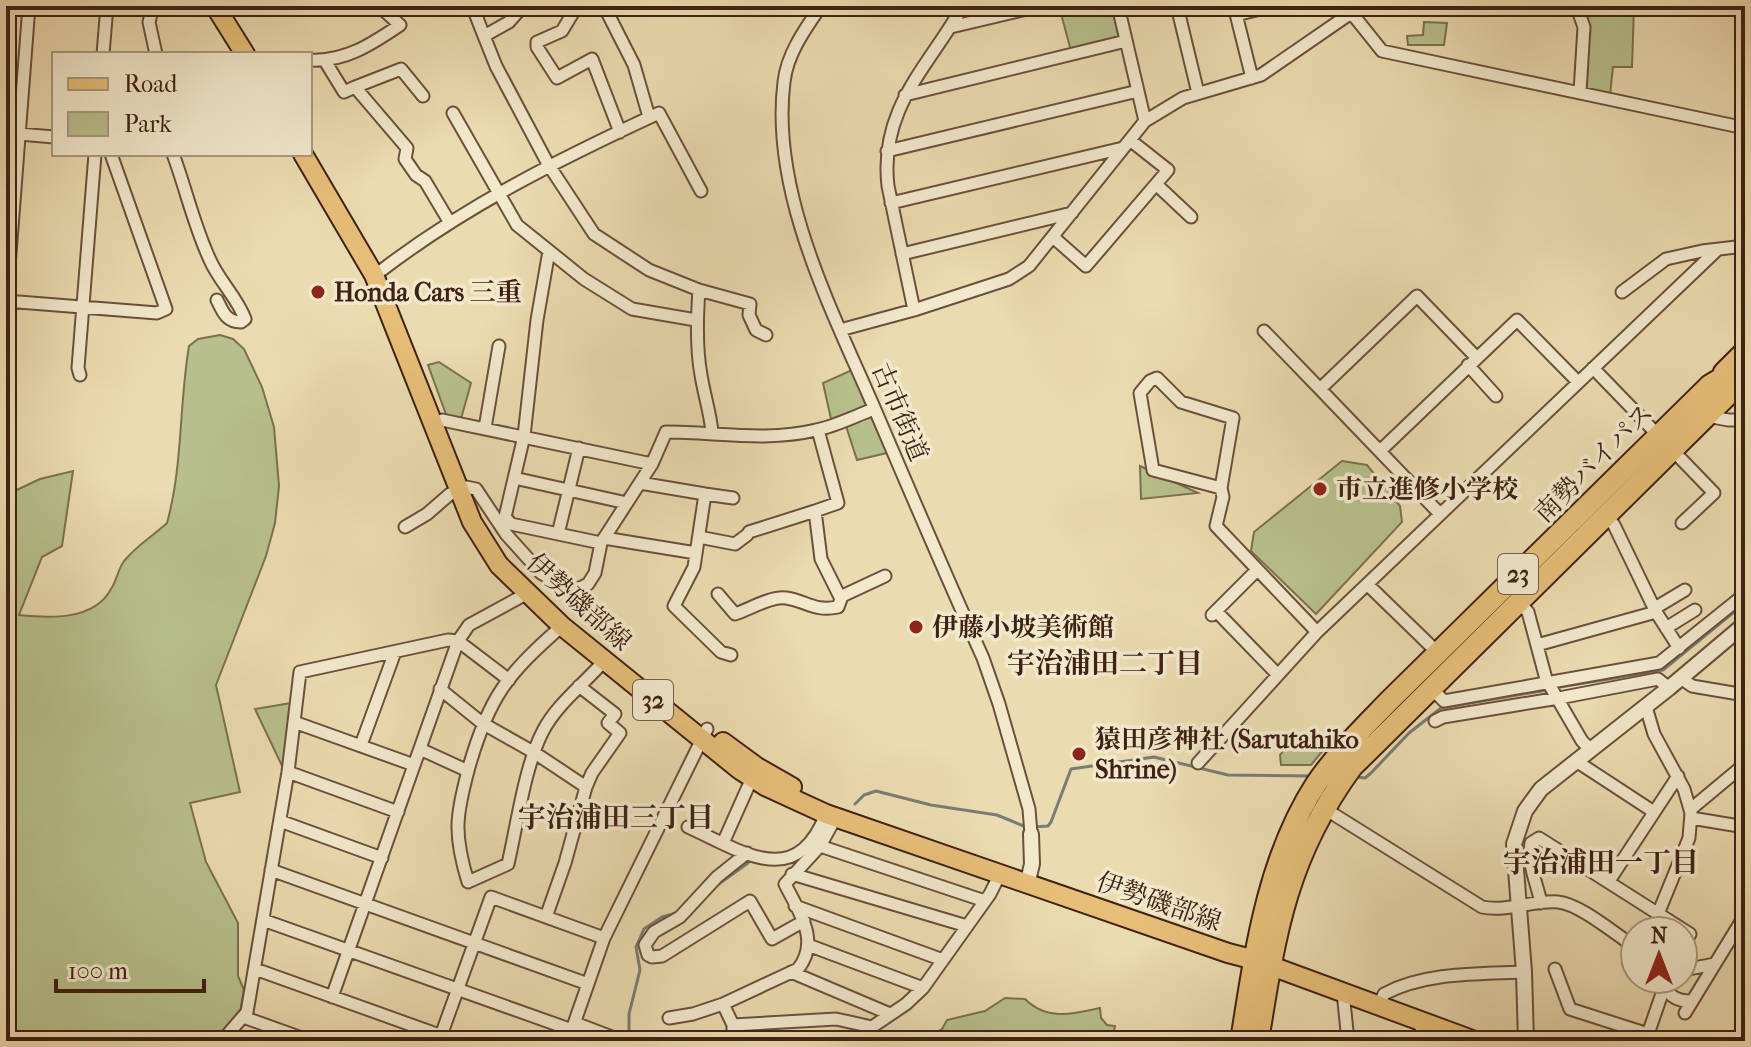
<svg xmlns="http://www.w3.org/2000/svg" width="1751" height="1047" font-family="'IM FELL French Canon','Noto Serif JP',serif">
  <rect width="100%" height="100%" fill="#ebdbb0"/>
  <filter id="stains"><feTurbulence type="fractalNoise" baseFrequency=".0025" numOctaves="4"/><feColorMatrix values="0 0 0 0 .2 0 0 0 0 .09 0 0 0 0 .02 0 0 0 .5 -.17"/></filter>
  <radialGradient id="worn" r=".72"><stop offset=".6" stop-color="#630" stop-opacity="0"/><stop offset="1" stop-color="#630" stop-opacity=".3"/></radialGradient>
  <path fill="#b7c08c" stroke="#7c7050" stroke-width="2" d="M1059 6H1112L1119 36 1117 39 1071 51Z
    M1584 6H1634L1632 67H1613L1610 95 1585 90 1588 25 1583 16Z
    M1424 22 1447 23 1444 45H1408L1407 36 1423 35Z
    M220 335 233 339 244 349 262 387 274 427 279 486 275 523 266 556 216 685 240 792 190 803 206 862 238 923V976L244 990 240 1012 217 1041H6V495L40 479 73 471 62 546 42 557 19 615C49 618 94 621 111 589 117 580 118 569 124 561 137 545 153 536 167 523 183 465 179 405 189 346L198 339Z
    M439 362 471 383 461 419 447 417 428 365Z
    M852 370 866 406 831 419 823 383Z
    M871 416 887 453 857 460 845 423Z
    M1342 461 1367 465 1400 506 1402 522 1316 614 1251 551 1254 532Z
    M1140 466 1198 493 1141 499Z
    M291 703 283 768 255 709Z
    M1317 744 1325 748 1311 765H1281L1280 755 1288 745Z
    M1005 998 1025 999C1047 1021 1073 1014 1100 1008L1101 1018 1107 1025 1115 1026 1112 1041H922L942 1029 947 1020 985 1011Z"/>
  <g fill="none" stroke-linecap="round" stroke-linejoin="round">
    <path stroke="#797c77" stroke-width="3" d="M1554 688 1663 670 1745 603
      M1356 777 1365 778 1371 773 1409 733 1441 708 1547 690
      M855 804 864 795 876 791 931 805 997 815 1026 827
      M1033 827 1048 826 1051 822 1071 769 1154 757 1228 775 1312 776
      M716 886 748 863
      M629 1041V1014L640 970 636 947 644 929 662 917 673 914"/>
    <g stroke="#6b503c" stroke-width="15">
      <path id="minor" d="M153 6 149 22 156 54
        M523 6 509 22 484 36 496 66 548 164 594 234 649 270 699 290C697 317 696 348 701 375 704 394 710 412 712 432
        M577 6 562 31 537 42V47L557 78 592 59 620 132
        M604 6 634 65 649 117
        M821 6C805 29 787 54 784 82 770 193 833 312 876 412 911 494 946 576 983 658L999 704 1029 809 1031 834
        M1118 6 1145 121
        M1177 6 1198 93
        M1234 6 1252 78
        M1346 6 1382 51 1745 128
        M475 13 484 36
        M1236 15 1272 6
        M951 27 1039 6
        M103 54 107 6
        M310 60C345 62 372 44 400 25L379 6
        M325 61 344 92 355 87 407 148 405 159 416 175 425 181 450 223
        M355 87 401 69 423 96
        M1580 92 1584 27 1580 16V6
        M905 95 1126 41
        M453 113 517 225 584 279 632 309 696 320
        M19 134 54 137
        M887 151 1138 91
        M173 154C186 189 194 226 210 260 219 281 237 297 245 319L241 322C226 322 223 312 217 300
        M1157 185 1191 217
        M891 203 1123 148
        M1053 237 1086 266 1168 170 1130 140
        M549 251 537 320 524 436 505 517 511 524 601 543
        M902 254 1072 213
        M382 270C467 205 562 158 659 113L701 191
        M699 290 750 304 749 315 756 330 766 335
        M1622 292 1666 259 1702 251 1745 246
        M6 301 157 313 166 309 111 154
        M6 306 29 6
        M914 310 888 186C879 109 928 67 963 6
        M840 330 914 310 1009 279 1029 266 1145 121 1183 98 1261 75 1351 13
        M1264 331 1320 389
        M1468 365 1496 396
        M1593 368 1714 493 1682 523
        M80 375 78 368 95 154
        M1157 378 1181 402 1233 418 1221 488 1153 470 1140 393 1150 381Z
        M1707 416 1728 420H1745
        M442 420 652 464
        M485 428 499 346
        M1380 451 1517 320 1578 382
        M514 478 627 503
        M640 483 705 494 694 567 674 606 721 652 731 655
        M466 487 476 489 506 534 541 573 566 588 578 589 588 584 595 573 601 543 652 464 666 432C716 432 767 442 816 430 836 426 855 416 874 409
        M1221 488 1223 497 1216 526 1317 632
        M705 494 733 498
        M1440 514 1320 389 1417 296 1476 357
        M405 527 427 514 450 494 459 491
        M749 532 815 511
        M558 534 579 448
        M699 537 735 544 747 535
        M604 538 696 553
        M1367 584 1438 653
        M718 594 735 614C750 609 771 596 786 598 807 601 814 612 838 607L841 599 821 559 815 511 838 503 818 430
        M840 597 885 576
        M1518 601 1528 612 1546 679 1582 741 1591 750
        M1655 608 1685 590
        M1216 611 1278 675
        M1656 612 1679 648
        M1212 615 1257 570
        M562 626C507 674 489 697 469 767 456 815 453 833 468 882L508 864C517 825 525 765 543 731 557 704 584 684 604 661
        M1666 628 1695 610
        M1537 645 1656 612 1614 525 1606 515
        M1681 678 1692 686 1745 695
        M1431 688 1444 701 1659 663 1745 594
        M440 689 482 723 535 753 586 787
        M1646 707 1654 734 1684 789 1691 813 1689 838 1658 914
        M1435 721 1443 717 1559 698 1658 679 1669 688
        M294 722 414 765
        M361 745 395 652
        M420 749 468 771
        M1576 761 1654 812
        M1198 763 1317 632 1716 251
        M288 772 398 812
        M1322 807 1482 907C1507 912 1533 900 1558 902 1580 904 1615 934 1635 947
        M1691 809 1745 764
        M1691 818 1745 827
        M280 821 382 858
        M688 827C743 852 796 891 826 814
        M723 843 752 778
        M820 846 985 901
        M747 853 717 877 680 917 654 932 645 945 648 955 652 957 662 956 750 901 772 939 804 921
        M271 870 588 984
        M792 874 967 926
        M1609 881 1678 776
        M1541 903C1537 883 1527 864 1531 843L1539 838 1690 934 1683 946
        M795 906 943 960
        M546 917 565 863 586 787 592 773 620 733 608 723 615 714 579 686
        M263 920 572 1030
        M808 945 923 988
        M255 969 456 1041
        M1555 969 1570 1009 1648 1034 1667 979
        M1683 970 1715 964
        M791 972 890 1014
        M1665 986C1669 997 1681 1003 1693 1000
        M1343 992 1348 1041
        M332 997 458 641 469 625 526 594
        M1379 1005 1384 994C1425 972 1478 974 1524 972
        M1685 1013 1745 915
        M669 1018 693 1014 723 1004
        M575 1023 622 1041
        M733 1025 836 1019 872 1027 906 1004 923 988 990 894 1000 874
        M733 1035 808 1041
        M222 1041 247 1012
        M310 1041 246 1018 288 772 300 672 448 640 458 641 509 680
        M439 1041 491 897 604 938
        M568 1041 604 938 707 729
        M724 1041 733 1035V1025L723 1004 798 969C821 940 798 911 785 884L820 846 836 817"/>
    </g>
    <g stroke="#6b503c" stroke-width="18">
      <path id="tertiary" d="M1027 885 1032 864 1031 834
        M1419 1020 1430 1041
        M1526 1041 1524 972 1514 844 1525 811 1541 789 1669 688 1745 624"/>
    </g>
    <g stroke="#402115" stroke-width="22">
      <path id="primary" d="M215 6 245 54
        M303 154 374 275 472 522 499 565 562 626 740 770 765 786 826 814 1228 953 1255 960 1475 1041
        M1723 372 1745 350
        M723 742 757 767 792 787"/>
    </g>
    <g stroke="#402115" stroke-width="24">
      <path id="trunk" d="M1241 1041C1255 953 1267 860 1316 784 1337 753 1364 727 1389 701L1710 385 1745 364
        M1258 1041C1275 935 1286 857 1352 767L1730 393 1745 383"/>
    </g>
    <use href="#minor" stroke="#f2e8cc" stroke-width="11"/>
    <use href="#tertiary" stroke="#f2e8cc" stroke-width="14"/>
    <use href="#primary" stroke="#e6be78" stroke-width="18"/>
    <use href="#trunk" stroke="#e6be78" stroke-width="20"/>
  </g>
  <g fill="#8f2418" stroke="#f2e8cc" stroke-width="3">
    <circle cx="318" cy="292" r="8"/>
    <circle cx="1320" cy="489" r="8"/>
    <circle cx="916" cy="627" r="8"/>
    <circle cx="1079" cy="754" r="8"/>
  </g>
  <g text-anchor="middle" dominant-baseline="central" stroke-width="7" stroke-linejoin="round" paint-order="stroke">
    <g fill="#f2e8cc" stroke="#755d4c" stroke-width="2">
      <rect x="1498" y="554" width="40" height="40" rx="6"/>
      <rect x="633" y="680" width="40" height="40" rx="6"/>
    </g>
    <g font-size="24" font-weight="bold" fill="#402115">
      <text x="1518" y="574">23</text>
      <text x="653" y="700">32</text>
    </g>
    <g font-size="26" font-weight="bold" fill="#402115" stroke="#f2e8cc" text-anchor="start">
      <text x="334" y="292">Honda Cars 三重</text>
      <text x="1336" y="489">市立進修小学校</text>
      <text x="932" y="627">伊藤小坡美術館</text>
      <text x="1095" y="739">猿田彦神社 (Sarutahiko<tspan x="1095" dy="30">Shrine)</tspan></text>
    </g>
    <g font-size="26" fill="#402115" stroke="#f2e8cc">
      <text transform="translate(900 412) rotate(67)">古市街道</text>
      <text transform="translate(1594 463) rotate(-45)">南勢バイパス</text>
      <text transform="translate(579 602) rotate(42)">伊勢磯部線</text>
      <text transform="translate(1159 902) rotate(19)">伊勢磯部線</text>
    </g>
    <g font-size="28" font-weight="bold" fill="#402115" stroke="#f2e8cc">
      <text x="1105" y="663">宇治浦田二丁目</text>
      <text x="616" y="817">宇治浦田三丁目</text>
      <text x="1601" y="862">宇治浦田一丁目</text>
    </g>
  </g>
  <rect width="1751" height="1047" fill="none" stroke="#ebdbb0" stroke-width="32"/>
  <rect x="8" y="8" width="1735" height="1031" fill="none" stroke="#402115" stroke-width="4"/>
  <rect x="16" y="16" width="1719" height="1015" fill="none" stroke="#402115" stroke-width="2"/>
  <rect x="52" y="52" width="260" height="104" fill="#f2e8cc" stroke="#ab9883" stroke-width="2"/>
  <rect x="68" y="78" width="40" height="12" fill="#e6be78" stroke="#ab9883" stroke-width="2"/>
  <text x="124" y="92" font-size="24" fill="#402115">Road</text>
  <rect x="68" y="112" width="40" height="24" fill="#b7c08c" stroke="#ab9883" stroke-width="2"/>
  <text x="124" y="132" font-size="24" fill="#402115">Park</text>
  <g transform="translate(1659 955)"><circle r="38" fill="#f2e8cc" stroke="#ab9883" stroke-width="2"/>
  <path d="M0-6L14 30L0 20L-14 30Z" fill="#8f2418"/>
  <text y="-12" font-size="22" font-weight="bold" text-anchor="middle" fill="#402115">N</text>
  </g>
  <path d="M56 979v12h148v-12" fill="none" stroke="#402115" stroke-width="4"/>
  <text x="68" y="979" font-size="24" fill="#402115" stroke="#f2e8cc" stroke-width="6" paint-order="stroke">100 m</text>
  <rect width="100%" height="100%" filter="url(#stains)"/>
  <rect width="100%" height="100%" fill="url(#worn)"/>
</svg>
